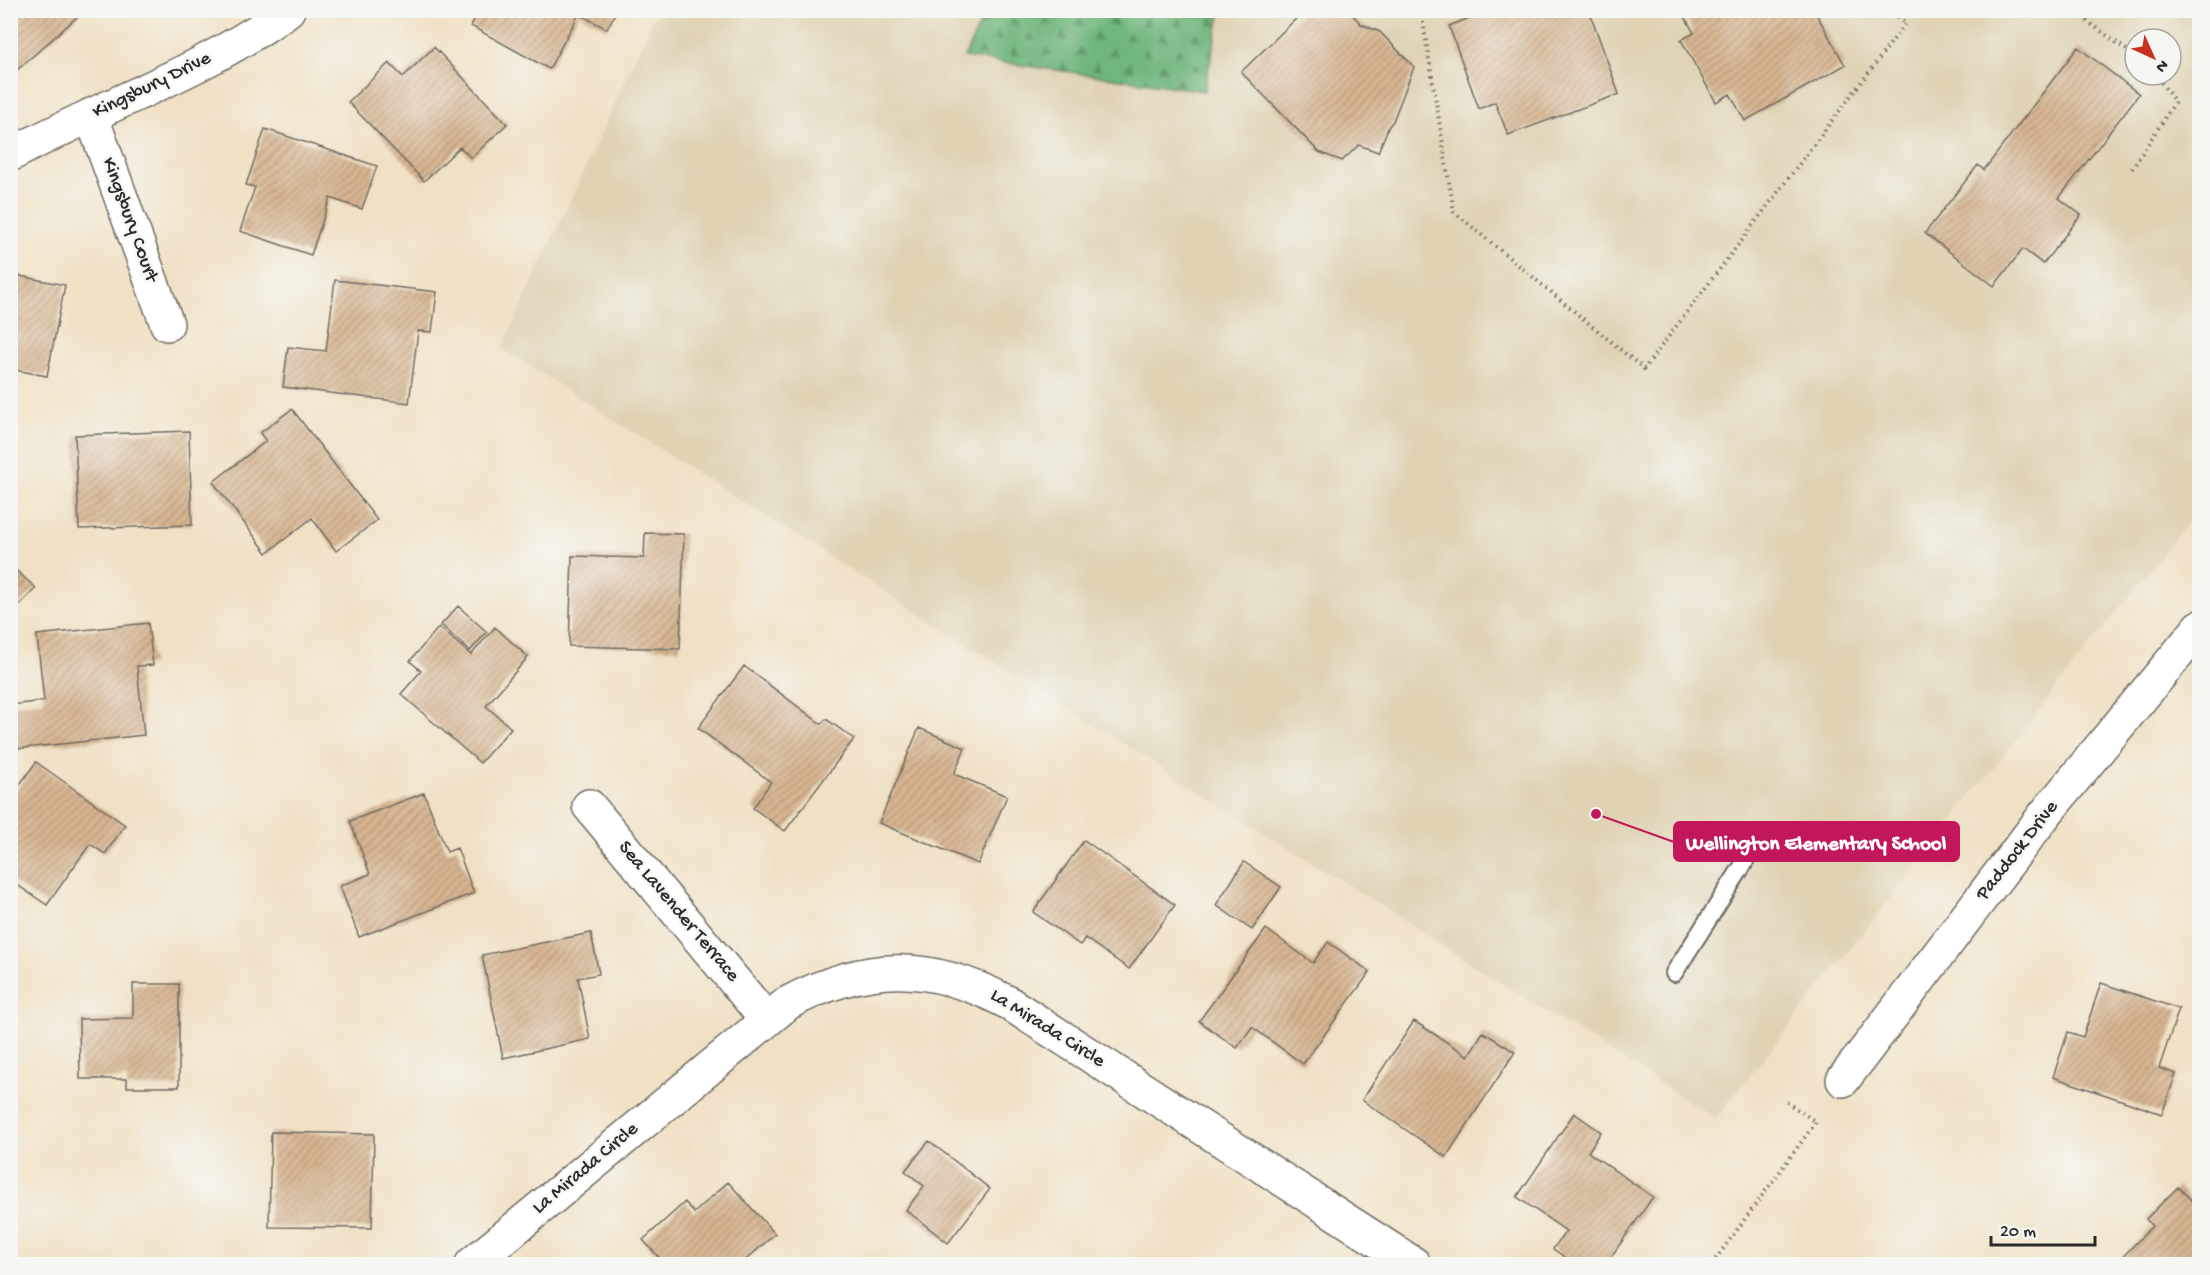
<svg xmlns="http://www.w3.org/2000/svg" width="2210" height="1275" font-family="'Gochi Hand',sans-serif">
  <defs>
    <pattern id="forest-firs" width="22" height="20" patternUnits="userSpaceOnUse" patternTransform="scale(1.5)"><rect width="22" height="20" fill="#70b67b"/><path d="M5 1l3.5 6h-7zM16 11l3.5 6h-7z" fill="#5c9465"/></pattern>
    <pattern id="building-hatch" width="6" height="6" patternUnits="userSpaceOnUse" patternTransform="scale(1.5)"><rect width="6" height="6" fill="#d7b591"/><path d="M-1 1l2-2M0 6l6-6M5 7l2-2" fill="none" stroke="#af9377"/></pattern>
  </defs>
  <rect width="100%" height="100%" fill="#f6f6f2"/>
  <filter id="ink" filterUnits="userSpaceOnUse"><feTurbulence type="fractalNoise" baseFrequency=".0167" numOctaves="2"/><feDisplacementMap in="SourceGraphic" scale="12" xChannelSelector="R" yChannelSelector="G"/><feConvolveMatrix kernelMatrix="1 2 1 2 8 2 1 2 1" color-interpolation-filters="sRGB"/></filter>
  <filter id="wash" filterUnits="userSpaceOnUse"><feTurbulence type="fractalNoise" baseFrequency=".008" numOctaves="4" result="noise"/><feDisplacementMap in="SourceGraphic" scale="24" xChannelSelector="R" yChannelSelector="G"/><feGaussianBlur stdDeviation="1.35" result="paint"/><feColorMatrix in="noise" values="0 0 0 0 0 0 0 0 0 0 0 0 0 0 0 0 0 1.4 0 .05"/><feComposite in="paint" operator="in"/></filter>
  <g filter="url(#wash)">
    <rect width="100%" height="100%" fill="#f0e1c5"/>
    <path fill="#dfd3b4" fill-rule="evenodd" d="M657 11H2199V508L1716 1119 502 349ZM2135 39H2171V75H2135Z"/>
    <path fill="url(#forest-firs)" stroke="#4e7053" stroke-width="1.5" d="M987 11 988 10 1221 11 1204 91 964 57Z"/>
    <g id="blocks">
      <path fill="url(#building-hatch)" d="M10 10H85L16 71 10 65Z
        M479 10H617L607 29 579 14 549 69 471 26Z
        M1321 10H1348L1361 24 1380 32 1414 67 1393 121 1389 126 1378 152 1359 145 1342 161 1319 152 1241 72 1303 12 1314 17Z
        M1490 10H1589L1619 94 1508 135 1495 102 1479 109 1449 26Z
        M1681 10H1814L1845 65 1745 121 1730 94 1716 102 1681 40 1694 33Z
        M434 47 507 124 471 158 460 147 424 181 348 102 389 63 403 77Z
        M2078 47 2139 94 2059 198 2081 215 2043 264 2023 249 1994 286 1925 233 1978 165 1984 170Z
        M265 129 377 166 362 209 330 198 311 255 240 231 255 187 246 185Z
        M10 274 65 285 47 376 10 369Z
        M335 280 437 292 432 332 418 331 409 403 283 387 288 347 326 351Z
        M292 409 377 520 336 551 312 518 267 553 213 482 266 441 260 433Z
        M189 431 192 525 79 529 75 435Z
        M645 533 684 534 680 649 569 646 572 556 644 558Z
        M10 565 36 588 10 615Z
        M458 606 487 632 470 651 441 625Z
        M148 623 153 665 137 666 144 735 15 749 11 705 44 701 37 635Z
        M439 627 471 655 495 627 528 657 486 706 511 728 480 763 401 694 421 671 410 661Z
        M744 666 821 724 826 719 854 739 785 831 753 808 771 782 698 728Z
        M919 728 965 748 954 774 1007 796 978 864 879 823Z
        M36 762 125 825 105 854 90 844 47 905 10 880V798Z
        M424 793 447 852 457 848 474 893 359 937 340 886 370 874 350 821Z
        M1084 840 1175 905 1129 969 1085 938 1080 945 1033 912Z
        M1244 862 1281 887 1252 930 1216 905Z
        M1266 929 1313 963 1328 942 1370 972 1303 1064 1252 1027 1237 1048 1199 1021Z
        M591 933 599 974 578 978 590 1039 503 1058 482 955Z
        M2101 983 2179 1009 2159 1068 2176 1074 2162 1114 2053 1077 2068 1032 2083 1037Z
        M133 984H179V1087H127V1079H80L79 1019 133 1018Z
        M1414 1021 1468 1056 1483 1032 1515 1052 1446 1157 1362 1100Z
        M1574 1113 1601 1132 1588 1152 1653 1197 1606 1264H1575L1553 1249 1566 1231 1517 1197Z
        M271 1132 374 1134 372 1228 269 1227Z
        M929 1141 990 1189 948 1243 906 1210 924 1186 905 1171Z
        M728 1182 775 1234 741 1264H665L643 1240 685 1202 694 1213Z
        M2178 1187 2200 1209V1264H2116L2152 1226 2146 1219Z"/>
    </g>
  </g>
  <g filter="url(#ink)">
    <use href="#blocks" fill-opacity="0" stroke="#706b61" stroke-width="1.5"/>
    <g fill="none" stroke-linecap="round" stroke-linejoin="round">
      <g stroke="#706b61" stroke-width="20">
        <path id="service" d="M1674 973 1745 862"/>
      </g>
      <g stroke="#706b61" stroke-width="36">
        <path id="minor" d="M91 115 167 324
          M10 155C103 105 204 72 288 10
          M589 806 766 1019
          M1843 1080 2046 813 2200 627
          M472 1264 788 1003C865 962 929 961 1007 1002L1414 1264"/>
      </g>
      <path stroke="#706b61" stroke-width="4" stroke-dasharray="1.5 4.5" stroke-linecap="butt" d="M1421 10 1454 212 1644 369 1906 23 1889 10
        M2072 10 2135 56
        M2132 169 2175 102 2156 75
        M1712 1264 1816 1122 1785 1101"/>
      <use href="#service" stroke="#fff" stroke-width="16"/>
      <use href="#minor" stroke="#fff" stroke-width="33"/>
    </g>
  </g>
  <g text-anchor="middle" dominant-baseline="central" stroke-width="5" stroke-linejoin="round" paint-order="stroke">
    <g font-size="20" fill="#2b2b2b" stroke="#f6f6f2">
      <text transform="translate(152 86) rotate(-26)">Kingsbury Drive</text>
      <text transform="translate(129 220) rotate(70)">Kingsbury Court</text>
      <text transform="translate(2018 851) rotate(-52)">Paddock Drive</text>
      <text transform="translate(678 912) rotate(50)">Sea Lavender Terrace</text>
      <text transform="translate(1047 1029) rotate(32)">La Mirada Circle</text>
      <text transform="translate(586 1169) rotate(-40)">La Mirada Circle</text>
    </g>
  </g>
  <path fill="none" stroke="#c2185b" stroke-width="2" d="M1596 814L1674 842"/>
  <circle fill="#c2185b" stroke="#f6f6f2" stroke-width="2" cx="1596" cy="814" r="6"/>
  <rect fill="#c2185b" stroke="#c2185b" stroke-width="2" x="1674" y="822" width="285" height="39" rx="6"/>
  <g font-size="21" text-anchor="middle" font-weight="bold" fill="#fff">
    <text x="1816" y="849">Wellington Elementary School</text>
  </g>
  <rect width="2210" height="1275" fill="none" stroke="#f6f6f2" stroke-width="36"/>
  <g transform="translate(2153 57) rotate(135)"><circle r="28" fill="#f6f6f2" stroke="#a5a5a2" stroke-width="1.5"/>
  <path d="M0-4.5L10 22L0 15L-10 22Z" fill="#c8321e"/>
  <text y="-9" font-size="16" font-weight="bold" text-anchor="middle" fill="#2b2b2b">N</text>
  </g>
  <path d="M1991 1236v9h104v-9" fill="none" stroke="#2b2b2b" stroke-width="3"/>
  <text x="2000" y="1236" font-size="18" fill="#2b2b2b" stroke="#f6f6f2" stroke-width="4.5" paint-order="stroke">20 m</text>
</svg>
